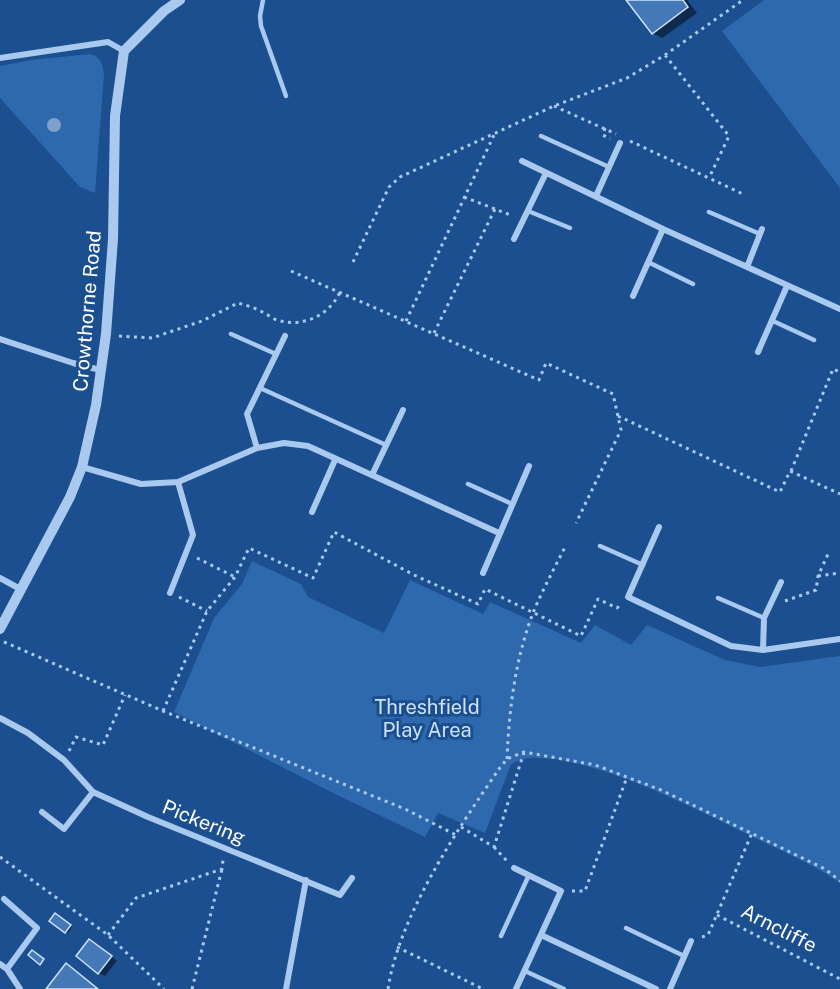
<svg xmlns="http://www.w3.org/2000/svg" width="840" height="989" font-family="'Public Sans',sans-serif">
  <rect width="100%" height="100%" fill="#1b4f8f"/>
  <path fill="#2e69ad" d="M764 0H840V188L722 31Z
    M90 54C101 57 103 65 104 75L95 193 80 187 0 98V66L31 60Z
    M252 561 301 584 308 597 384 633 410 580 483 614 490 602 581 643 595 625 631 645 647 625 725 660 760 667 840 656V883C811 863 779 850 747 834 689 806 593 755 528 758 523 758 516 762 511 764L485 833 438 813 425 837 331 792 174 712 214 618 242 584Z"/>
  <path fill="#0007" d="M628 0H687L697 13 662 38 653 33Z
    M58 916 72 927 68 933 66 932Z
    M96 944 117 961 105 976 99 973Z"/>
  <path fill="#4478b7" stroke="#cfe3fa" stroke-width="1.5" d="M626 0H683L688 7 652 34Z
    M55 913 71 925 65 933 49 921Z
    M89 939 112 956 98 974 76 956Z
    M32 950 44 959 40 965 28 955Z
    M66 963 98 989H46Z"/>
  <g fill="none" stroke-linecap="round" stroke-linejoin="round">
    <path stroke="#a9c9ee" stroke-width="3" stroke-dasharray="3 4.5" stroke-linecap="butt" d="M665 55 729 136 709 178
      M554 106 616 134
      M605 128 603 135 610 139
      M630 141 745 195
      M464 197 513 216
      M353 262 389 187 400 177 554 106 627 78 665 55 743 0
      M291 271 539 380 546 363 613 394 621 430 576 523
      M406 321 494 135
      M434 333 495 209
      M119 336 152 338 202 321 238 303C245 305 253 307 260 311 266 313 271 318 277 320 302 328 329 316 340 292
      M618 416 780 492 790 471 840 494
      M791 471 833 369 840 372
      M197 558 235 577
      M818 576 840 573
      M179 597 207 611
      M785 601 816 590 818 576 829 552
      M4 642 163 711 405 809 456 835
      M163 711 207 611 235 577 249 548 313 578 334 532 414 575 478 604 485 589 581 636 598 599 617 608 621 604
      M69 751 76 737 103 745 125 695
      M507 759C509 710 515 660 533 613 542 591 554 569 565 547
      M461 827 494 847 524 752
      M494 847 507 861
      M0 857 108 935 164 989
      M572 891H585L627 777
      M717 915 840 979
      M108 935 136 898 222 869 223 860
      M702 937 708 935 752 833
      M397 947 483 989
      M192 989 222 869
      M388 989C399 916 457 830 499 769L507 759 524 752 595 765 661 790 726 821 825 869 840 881"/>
    <path stroke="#a9c9ee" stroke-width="4.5" d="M263 0 260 16 261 26 286 96
      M541 136 609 167
      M528 211 570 228
      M709 212 760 234
      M648 262 693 284
      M773 321 814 340
      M231 334 276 354
      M260 388 386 445
      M468 484 512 504
      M600 546 643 565
      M718 598 764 618
      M626 928 684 956
      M501 936 529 875
      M525 971 564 989"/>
    <path stroke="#a9c9ee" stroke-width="6" d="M0 58 108 42 124 51
      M522 161 663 229 840 309
      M596 196 620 143
      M514 239 546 173
      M747 267 762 229
      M633 296 663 229
      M0 339 73 363 100 370
      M758 352 787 286
      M257 448 247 414 285 336
      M82 467 141 484 178 482 257 448 284 443 308 446 499 533
      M372 475 403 410
      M312 512 335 460
      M659 527 628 597 731 646 763 650 840 639
      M483 573 529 466
      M0 578 22 590
      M170 593 193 535 178 482
      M763 650 764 618 781 582
      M0 718 28 733 64 760 93 792 148 817 340 895 352 878
      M42 812 64 829 93 792
      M514 868 561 891 516 989
      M4 899 37 928 7 969
      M541 935 656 989
      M0 964 7 969 20 989
      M286 989 306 880
      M670 989 691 941"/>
    <path stroke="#a9c9ee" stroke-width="10" d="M0 629 70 497 82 467 96 405 106 334 113 239 115 116 124 51 164 11 180 0"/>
  </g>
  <circle fill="#7ea0ca" cx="54" cy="125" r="7"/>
  <g text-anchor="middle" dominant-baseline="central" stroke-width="6" stroke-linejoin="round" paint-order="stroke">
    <g font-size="20" fill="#fff" stroke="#1b4f8f">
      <text transform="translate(87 311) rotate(-85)">Crowthorne Road</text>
      <text transform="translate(204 822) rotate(22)">Pickering</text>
      <text transform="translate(779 928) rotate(27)">Arncliffe</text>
    </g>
    <g font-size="20" fill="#cfe3fa" stroke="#1b4f8f">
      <text x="427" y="707">Threshfield<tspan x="427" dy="23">Play Area</tspan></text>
    </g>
  </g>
</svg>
